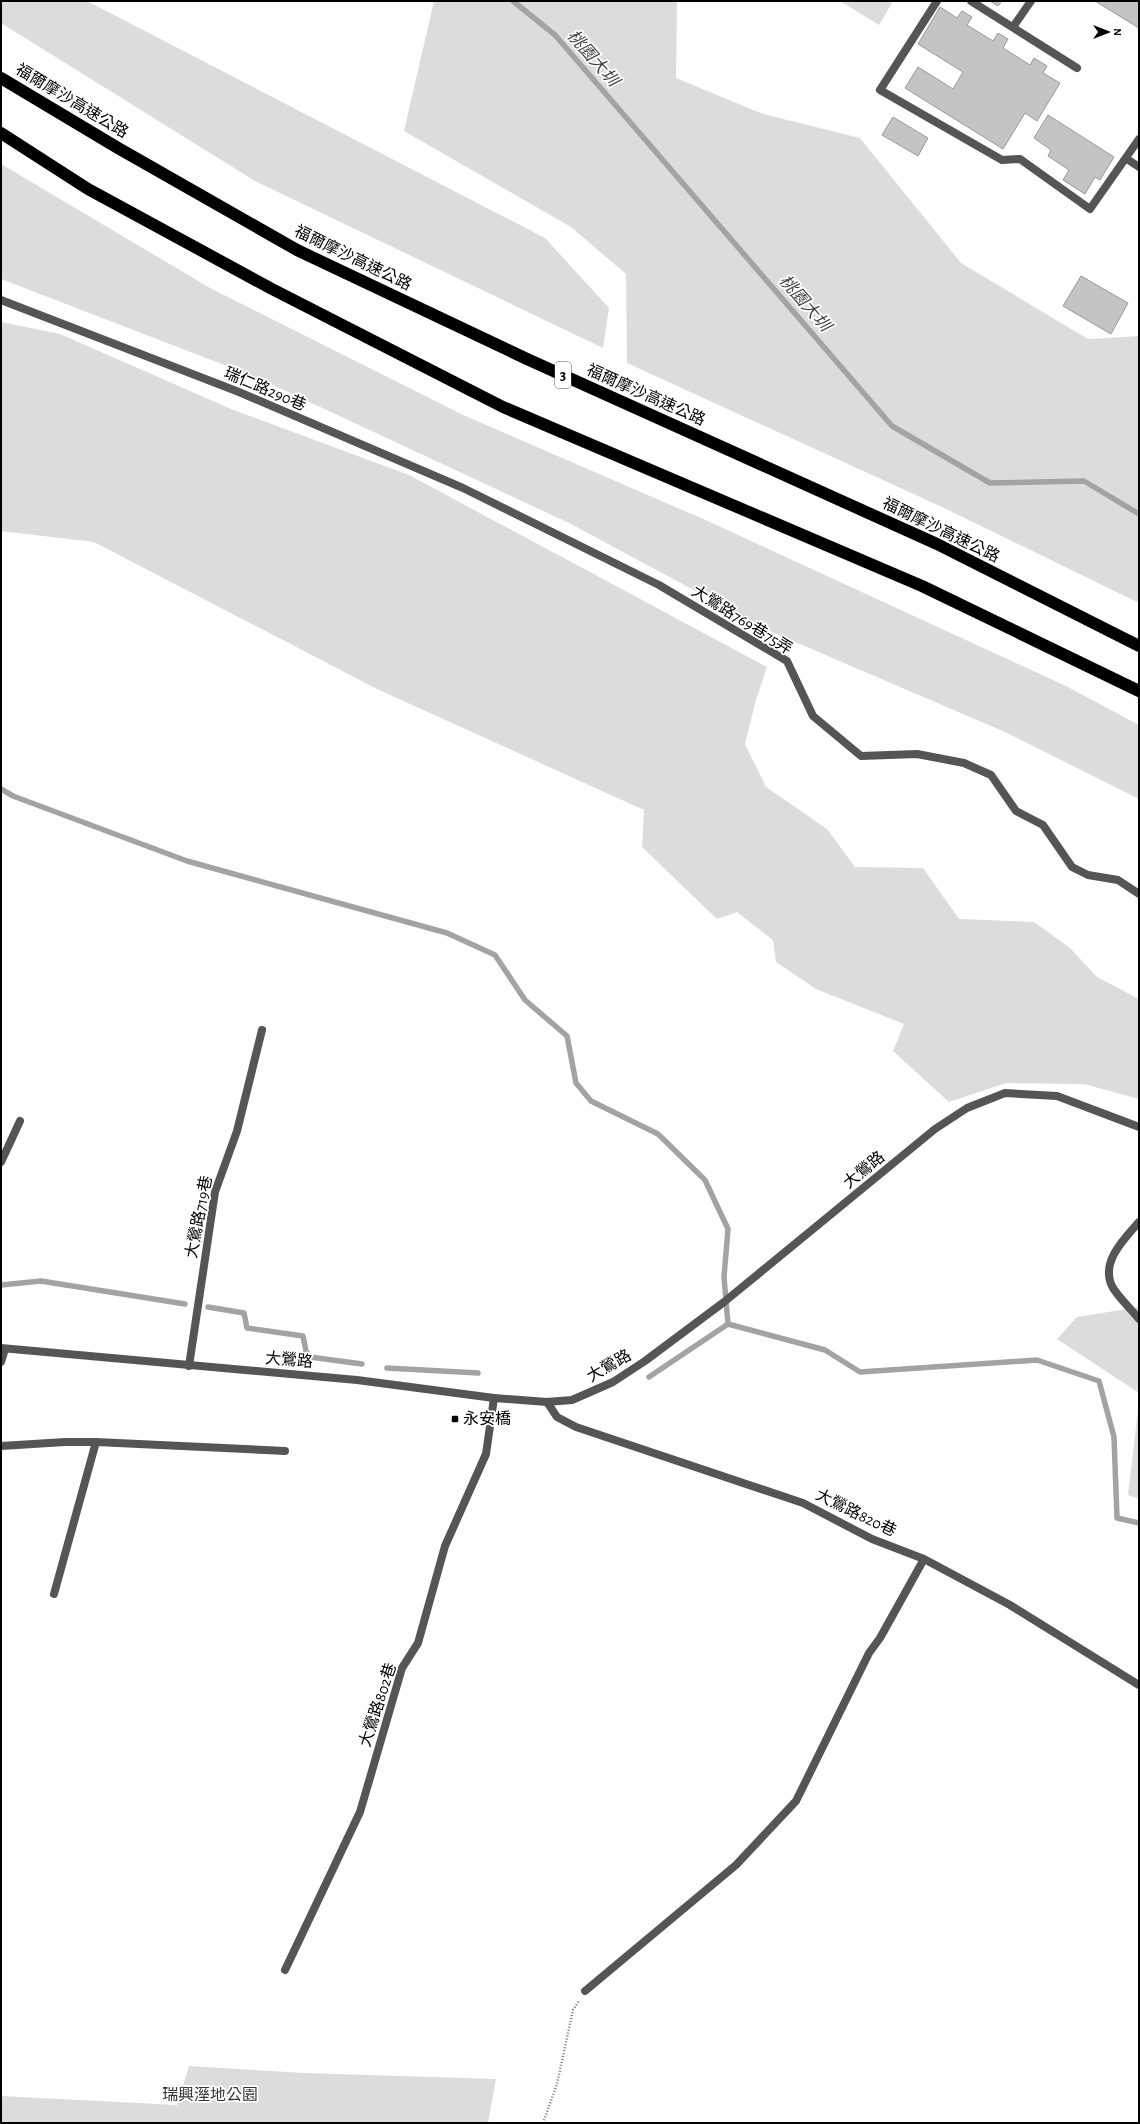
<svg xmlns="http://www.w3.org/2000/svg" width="1140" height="2124" font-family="'Alegreya Sans','Noto Sans TC',sans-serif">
  <rect width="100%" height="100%" fill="#fff"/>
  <path fill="#dcdcdc" d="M1 1H87L545 238 609 308 603 348 255 181 1 23Z
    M434 1H677L676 78 763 114 860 138 961 263 1088 339 1139 336V603L942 507 627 363 626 274 571 227 404 131Z
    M840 1H889L892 3 879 25Z
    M1 164 210 288 463 415 710 522 1066 686 1139 725V799L1005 732 772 632 569 523 258 378 1 279Z
    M1 322 60 334 231 409 409 475 767 667 756 700 745 744 766 787 827 829 855 867 923 868 959 919 1034 922 1070 948 1097 977 1139 999V1099L1084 1084 1006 1083 949 1102 893 1051 904 1024 816 989 776 962 773 940 737 912 717 919 642 847 644 810 377 689 94 542 1 531Z
    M1139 1307V1393L1057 1339 1077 1317Z
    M1139 1402V1499L1128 1495Z
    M189 2066 305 2073 496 2079 488 2123H1V2096L177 2105Z"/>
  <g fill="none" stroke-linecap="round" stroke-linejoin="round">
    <path stroke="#a3a3a3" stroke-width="5.5" d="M513 1 555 35 892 426 990 483 1084 481 1139 514
      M1 789 13 796 187 861 447 933 495 955 525 1000 567 1036 576 1083 591 1101 658 1134 705 1180 728 1229 724 1277 728 1324 825 1350 860 1372 1037 1360 1099 1381 1114 1437 1117 1518 1139 1523
      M1 1285 41 1281 185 1304
      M208 1307 244 1313 247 1328 303 1336 306 1351 310 1357 362 1364
      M387 1368 478 1373
      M649 1377 728 1324"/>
  </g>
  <path fill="#c4c4c4" stroke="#999" d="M990 1H1002L998 6Z
    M1095 1H1139V28Z
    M940 7 957 18 962 11 972 17 967 25 993 41 998 33 1008 39 1003 48 1030 65 1034 58 1047 66 1043 73 1060 83 1037 121 1025 113 1003 149 905 88 918 67 953 89 963 72 918 44Z
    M1048 115 1114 157 1100 180 1095 177 1085 194 1063 180 1069 170 1048 156 1051 150 1034 138Z
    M893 117 928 138 918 156 882 135Z
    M1081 276 1128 303 1111 334 1063 306Z"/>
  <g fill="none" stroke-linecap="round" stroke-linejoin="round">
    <path stroke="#777" stroke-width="2.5" stroke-dasharray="1 2" stroke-linecap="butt" d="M543 2123 557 2084 573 2010 579 2001"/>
    <path stroke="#555" stroke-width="8" d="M937 1 880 90 1002 160 1020 159 1090 209 1139 139
      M971 1 1077 68
      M1013 27 1031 1
      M1127 159 1139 167
      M1 1162 20 1121
      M1139 1222C1124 1239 1099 1263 1113 1288 1120 1299 1131 1309 1139 1319
      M1 1362 5 1349
      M189 1366 215 1192 237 1131 262 1030
      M547 1402 557 1417 576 1427 803 1503 872 1539 924 1559 1010 1605 1139 1685
      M1 1446 65 1442H96L285 1451
      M54 1594 96 1442
      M285 1970 360 1812 402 1668 418 1643 445 1546 486 1454 494 1398
      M585 1991 736 1865 796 1801 869 1653 880 1638 924 1559"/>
    <path stroke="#555" stroke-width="8" d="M1 300 239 392 463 488 659 585 787 661 813 716 861 756 917 754 964 763 991 775 1016 811 1043 825 1072 867 1088 875 1118 880 1139 894"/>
    <path stroke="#555" stroke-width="8" d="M1 1348 357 1380 494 1398 547 1402 572 1400 613 1382 645 1361 724 1302 935 1129 967 1108 1005 1093 1057 1096 1139 1127"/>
    <path stroke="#000" stroke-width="12" d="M1 78 118 148 297 250 527 359 937 544 1139 646
      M1 133 88 189 272 289 503 407 922 586 1139 691"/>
  </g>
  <rect fill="#000" stroke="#fff" stroke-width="1.5" x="451" y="1415" width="8" height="8" rx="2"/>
  <g text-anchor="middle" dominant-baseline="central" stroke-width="3.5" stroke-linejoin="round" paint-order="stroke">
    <rect fill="#fff" stroke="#4c4c4c" stroke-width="1" x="555" y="362" width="16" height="26" rx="3"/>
    <g font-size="15" font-weight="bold" fill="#000">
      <text x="563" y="375">3</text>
    </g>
    <g font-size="16" fill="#000" stroke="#fff">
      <text transform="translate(72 101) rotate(31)">福爾摩沙高速公路</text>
      <text transform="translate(353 258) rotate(26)">福爾摩沙高速公路</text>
      <text transform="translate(265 389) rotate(23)">瑞仁路290巷</text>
      <text transform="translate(646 395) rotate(24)">福爾摩沙高速公路</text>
      <text transform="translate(941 530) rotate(26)">福爾摩沙高速公路</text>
      <text transform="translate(742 620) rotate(32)">大鶯路769巷75弄</text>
      <text transform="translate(864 1170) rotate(-39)">大鶯路</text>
      <text transform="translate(199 1217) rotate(-79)">大鶯路719巷</text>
      <text transform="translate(289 1360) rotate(5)">大鶯路</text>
      <text transform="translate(609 1366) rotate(-30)">大鶯路</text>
      <text transform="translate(856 1513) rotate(26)">大鶯路820巷</text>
      <text transform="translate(378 1705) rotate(-72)">大鶯路802巷</text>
    </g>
    <g font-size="16" fill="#000" stroke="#fff" text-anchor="start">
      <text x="463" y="1419">永安橋</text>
    </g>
    <g font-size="16" fill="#333" stroke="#fff">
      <text x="210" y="2095">瑞興溼地公園</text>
    </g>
    <g font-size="17" font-style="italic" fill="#444" stroke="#fff">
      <text transform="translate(593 58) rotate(49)">桃園大圳</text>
      <text transform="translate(805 303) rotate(49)">桃園大圳</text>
    </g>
  </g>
  <rect width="1140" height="2124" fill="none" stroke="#000000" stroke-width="4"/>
  <g transform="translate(1108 32) rotate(90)" stroke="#ffffff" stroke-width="3" paint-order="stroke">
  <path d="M0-3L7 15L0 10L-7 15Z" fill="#000000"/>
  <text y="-6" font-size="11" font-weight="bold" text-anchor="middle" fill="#000000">N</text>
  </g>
</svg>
